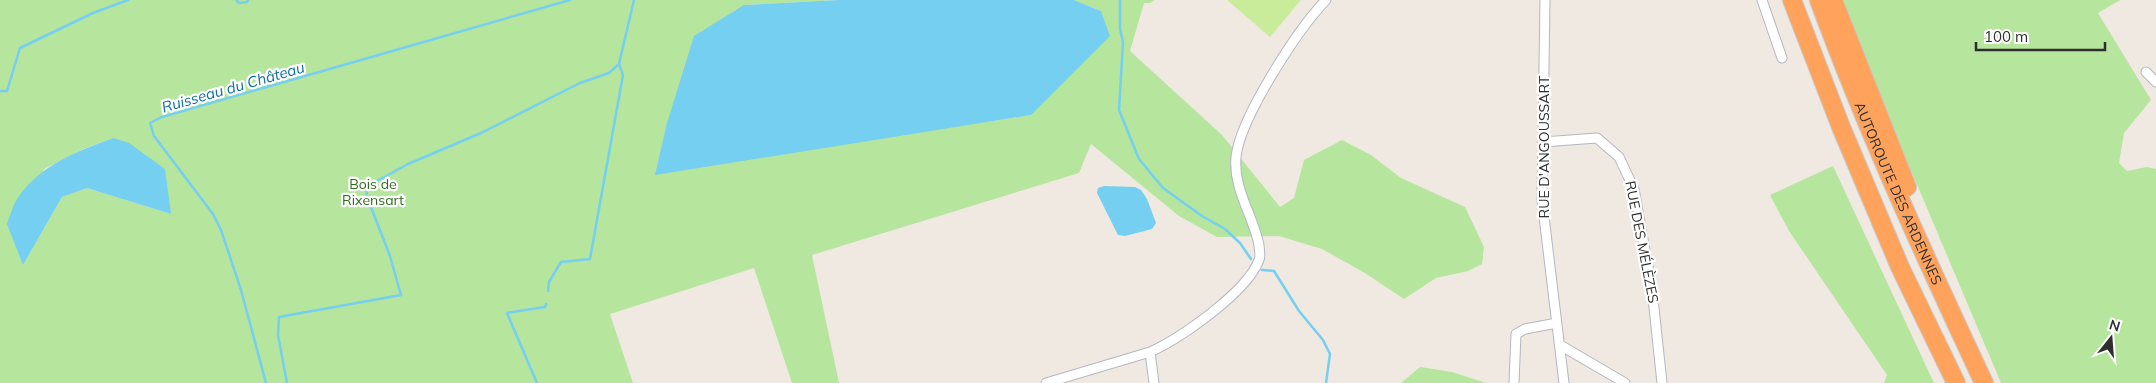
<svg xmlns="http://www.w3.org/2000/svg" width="2156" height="383" font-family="Mulish,sans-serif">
  <rect width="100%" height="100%" fill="#efe9e1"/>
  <path fill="#b6e59e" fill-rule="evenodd" d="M0 0H839L744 5 932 130 1031 115 1101 11 1074 0H1155L1150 3H1144L1130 51 1222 135 1280 207 1294 198 1304 160 1342 140 1371 155 1401 178 1465 207 1484 247 1482 264 1468 271 1436 278 1404 299 1365 273 1322 249 1279 236 1217 237 1179 216 1091 144 1079 173 812 255 839 383H792L754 268 610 314 633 383H0ZM113 138 171 214 87 188 62 197 23 265 44 169 83 149Z
    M1839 0H2120L2098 13 2151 100 2124 133 2119 163 2127 171 2147 167 2156 169V383H2001Z
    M1833 166 1933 381 1934 383H1884L1887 375 1789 231 1770 195Z
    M1420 367 1452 372 1486 383H1401Z"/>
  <path fill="#c9ec9a" d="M1227 0H1301L1270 37Z"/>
  <path fill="#75cff0" d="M839 0H1074L1101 11 1110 36 1031 115 655 175 667 123 694 36 744 5Z
    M113 138 129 143 165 169 171 214 87 188 62 197 23 265 7 224C10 215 14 203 19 196 42 164 78 151 113 138Z
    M1104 186 1135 187 1141 190 1147 199 1156 223 1152 229 1125 236 1118 235 1097 193 1098 188Z"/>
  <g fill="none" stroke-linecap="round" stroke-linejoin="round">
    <path stroke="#75cff0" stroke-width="2.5" d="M236 0 239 3 247 2 248 0
      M1120 0V29L1123 42 1119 110 1139 159 1163 188 1202 216 1225 229 1240 243 1251 259
      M0 91H7L20 48 93 13 128 0
      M1262 270 1274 271 1299 311 1323 340 1330 354 1326 383
      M548 291 549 282 561 262 590 259 623 75 619 64 634 0
      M266 383 241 290 221 230 213 214 154 136 150 123 162 117 570 0
      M287 383 278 335 279 317 401 295 390 256 367 197 366 187 408 164 481 133 580 83 609 73 619 64
      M537 383 507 313 545 307 546 304"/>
    <g stroke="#b4b7c1" stroke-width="11">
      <path id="street" d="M1545 0 1542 200 1564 383
        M1762 0 1782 58
        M2146 72 2156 82
        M1543 142 1597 138 1619 157 1634 189 1652 289 1662 383
        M1560 345 1625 383
        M1150 352 1154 383
        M1046 383 1150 352C1181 338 1247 292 1259 260 1261 256 1259 249 1259 245 1253 215 1233 189 1236 157 1240 118 1298 29 1326 0
        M1514 383 1516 334 1525 329 1557 323"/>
    </g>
    <g stroke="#c9c9c9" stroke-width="20">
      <g id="highway">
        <path d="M1792 0 1841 127 1900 267 1956 383"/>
        <path id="s1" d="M1819 0C1867 131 1925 257 1984 383"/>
        <path d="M1833 0 1907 187"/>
      </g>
    </g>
    <use href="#street" stroke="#fff" stroke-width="9"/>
    <use href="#highway" stroke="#ffa35c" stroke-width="18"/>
  </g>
  <g text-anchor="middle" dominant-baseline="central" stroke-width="4.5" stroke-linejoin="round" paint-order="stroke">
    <g font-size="14" fill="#2e2e2e" stroke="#fff">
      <text transform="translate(1544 147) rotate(-90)">RUE D'ANGOUSSART</text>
      <text stroke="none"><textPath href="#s1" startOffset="209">AUTOROUTE DES ARDENNES</textPath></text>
      <text transform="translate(1642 242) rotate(79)">RUE DES MÉLÈZES</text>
    </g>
    <g font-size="14" fill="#2c6e1b" stroke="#fff">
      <text x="373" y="184">Bois de<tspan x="373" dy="16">Rixensart</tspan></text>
    </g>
    <g font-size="15" font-style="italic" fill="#0d6fa3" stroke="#fff">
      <text transform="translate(233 87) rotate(-16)">Ruisseau du Château</text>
    </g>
  </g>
  <g transform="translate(2111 338) rotate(17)" stroke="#ffffff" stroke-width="4" paint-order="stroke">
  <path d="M0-4L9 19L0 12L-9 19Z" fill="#2e2e2e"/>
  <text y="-8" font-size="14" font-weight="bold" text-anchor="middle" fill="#2e2e2e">N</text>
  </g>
  <path d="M1976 42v8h129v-8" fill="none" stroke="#2e2e2e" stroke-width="2.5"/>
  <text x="1984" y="42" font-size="15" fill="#2e2e2e" stroke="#ffffff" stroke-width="4" paint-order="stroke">100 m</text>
</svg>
